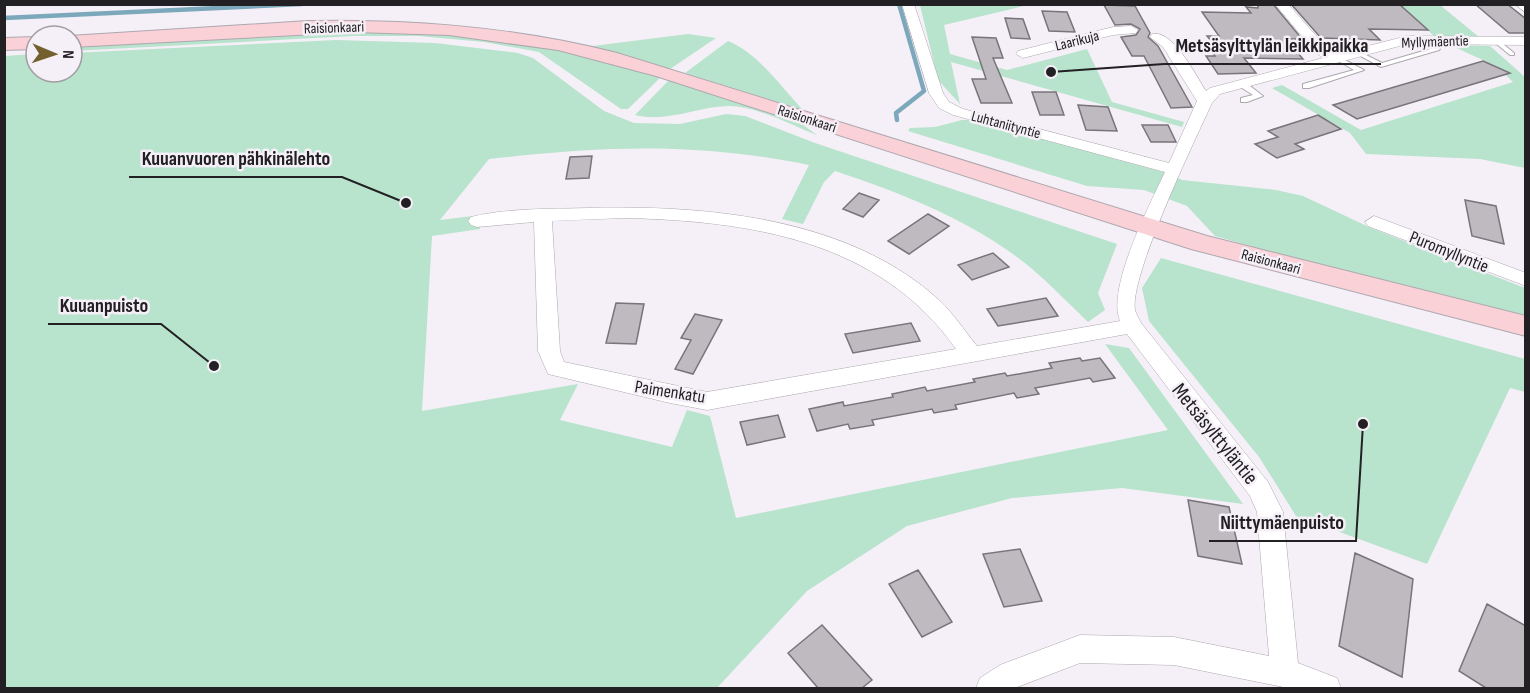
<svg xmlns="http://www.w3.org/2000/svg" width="1530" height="693" font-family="'Sofia Sans Condensed',sans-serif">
  <rect width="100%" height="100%" fill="#f5f0f7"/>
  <path fill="#b8e3cc" d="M920 5H1028L944 25 950 54 1007 70 1087 49 1112 102 1184 122 1182 127 951 62 960 104 938 80Z
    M1400 5H1440L1479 37 1434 36Z
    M357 31 441 33 554 48 661 77 628 109H621L539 52 484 42 419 36H353L72 51V47Z
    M688 34 716 38 670 69 593 46Z
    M336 40 435 43 518 53 533 58 604 111 634 123 680 124 726 114 745 116 815 143 1117 244 1098 293 1105 310 1088 322C1069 304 1051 285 1031 268 974 221 904 194 835 171L824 182 803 224 782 219 809 165C695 142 604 146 489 159L440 220 481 215 480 229 432 236 422 411 578 384 560 420 672 447 687 410 710 416 736 518 1168 430 1105 344 1129 348 1243 504 1122 488 1012 498 907 526 807 591 717 688H5L4 56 36 54V72H72V53Z
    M728 41C758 53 781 87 803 110L685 73Z
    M1450 45 1490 46 1525 77V168L1480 159 1366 154 1350 133 1272 88 1282 85 1361 130 1513 82 1496 66Z
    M669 80 802 124 817 135C790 125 757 106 728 106 695 107 667 123 635 115Z
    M962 120H975L1170 174 1182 180 1276 190 1303 196 1371 228 1525 288V316L1343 272 1215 236 1187 206 1144 190 1087 186 908 131 910 128 935 127Z
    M1161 258 1525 359V392L1510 388 1427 564 1296 516 1259 457 1149 321 1142 288Z"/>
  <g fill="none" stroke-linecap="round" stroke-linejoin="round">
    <path stroke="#7ca8bb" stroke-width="4.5" d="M4 18 302 4
      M897 120 896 113 924 91 899 4"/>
  </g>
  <path fill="#bfb9c0" stroke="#78747a" stroke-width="1.5" d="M1258 4H1273L1302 39H1286L1303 59 1244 58 1256 73 1218 74 1206 56H1215L1205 43H1213L1207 36H1219L1202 12 1251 13 1246 7 1258 8Z
    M1291 4H1399L1428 30 1369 29 1380 40 1321 38Z
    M1475 4H1507L1526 19V33H1509Z
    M1104 5 1135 6 1150 33 1148 37 1158 46 1192 107 1171 108 1144 56H1132L1121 37 1136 35 1140 29 1131 24 1115 25Z
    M1042 11 1067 12 1075 32 1049 31Z
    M1005 18 1023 19 1030 39 1011 38Z
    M972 37 996 38 1003 58H993L1012 103H981L972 79H986Z
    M1483 61 1510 73 1357 119 1333 105Z
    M1032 92H1056L1064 115H1040Z
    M1078 105 1108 107 1117 131 1086 130Z
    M1318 115 1341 129 1295 144 1304 149 1277 158 1255 144 1278 137 1268 131Z
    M1142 125H1168L1176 142H1151Z
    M592 156 589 178 566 179 570 157Z
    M859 193 879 200 863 217 843 209Z
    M1465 200 1496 206 1504 244 1472 236Z
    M928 214 949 226 909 254 888 241Z
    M993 253 1009 267 972 280 958 265Z
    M1046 298 1058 316 998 326 987 309Z
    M616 303 644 304 636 344 606 343Z
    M695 314 722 320 693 374 675 369 691 340 681 338Z
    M911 323 920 341 853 353 845 334Z
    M1080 358 1082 361 1100 358 1115 378 1093 382 1090 378 1035 388 1039 394 1017 398 1014 393 955 405 957 409 934 413 932 409 872 420 874 425 850 429 848 424 817 431 809 409 843 402 844 406 893 397 892 394 925 387 927 391 975 382 973 379 1005 373 1007 376 1052 368 1049 363Z
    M778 415 785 437 747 445 740 422Z
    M1188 500 1229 507 1242 564 1198 556Z
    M1020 549 1042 601 1004 607 983 554Z
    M1355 553 1413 579 1402 677 1339 646Z
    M918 570 952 622 922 637 889 584Z
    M1487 604 1526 626V688H1486L1459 671Z
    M822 625 872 680 862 688H818L788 653Z"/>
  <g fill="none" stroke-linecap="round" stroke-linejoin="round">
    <g stroke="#ada8af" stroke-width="2">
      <path id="lane" d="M1493 39H1497L1514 53V55H1510L1493 41Z
        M1437 47 1440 49 1439 50 1381 67 1355 53 1360 52 1382 63Z
        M1335 57H1339L1364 70 1309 88H1303V84L1354 70 1335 59Z
        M1239 82H1245L1263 96 1247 102H1241V98L1253 95 1239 86Z"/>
    </g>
    <g stroke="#ada8af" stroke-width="1">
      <path id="street" d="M902 4H914L943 93 949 102 963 109 1169 163 1197 101 1163 47 1150 37 1152 34C1173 29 1196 76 1206 91L1210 88 1323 58 1315 52 1275 4H1288L1325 46 1337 54 1407 36 1526 37V45L1407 44 1220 94 1212 103C1195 140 1129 277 1135 310 1136 314 1139 319 1141 323L1268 482 1283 512 1298 663 1337 678 1341 688H1288L1174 665 1080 663 1015 688H976L980 678 1000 665 1080 635 1174 637 1269 656 1257 512 1250 496 1127 334 707 410 670 403 548 374 538 351 534 222 477 227 471 225 468 221 471 217C506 208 552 209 589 208 706 205 848 217 939 300 953 313 964 330 977 346L1120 321C1106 289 1150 204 1165 172L953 115 939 108 929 93ZM625 218C750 221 879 240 956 349L707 392 564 362 560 351 552 221Z
        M1515 4H1526V13Z
        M1131 26 1138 30 1136 33 1113 35 1023 58 1016 54 1018 51 1113 27Z
        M1374 216 1526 273V286L1368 226 1365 222Z"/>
    </g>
    <g stroke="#ada8af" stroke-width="2">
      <path id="secondary" d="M308 21C414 19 515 27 617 53L1207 236 1526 316V336L1191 249 656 76 558 50 449 35 355 32 72 47V36H69Z
        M36 37V49L4 50V38Z"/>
    </g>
    <use href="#lane" fill="#fff" fill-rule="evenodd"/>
    <use href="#street" fill="#fff" fill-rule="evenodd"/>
    <use href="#secondary" fill="#fad1d7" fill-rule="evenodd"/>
  </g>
  <g text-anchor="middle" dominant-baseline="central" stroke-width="5" stroke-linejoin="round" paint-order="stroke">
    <g font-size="15" fill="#222023" stroke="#f5f0f7">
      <text transform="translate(334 28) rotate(-2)">Raisionkaari</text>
      <text transform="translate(1077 41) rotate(-14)">Laarikuja</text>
      <text transform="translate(1435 42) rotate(-2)">Myllymäentie</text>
      <text transform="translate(807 119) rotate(18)">Raisionkaari</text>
      <text transform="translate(1006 125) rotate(15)">Luhtaniityntie</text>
      <text transform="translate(1271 262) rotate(15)">Raisionkaari</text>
    </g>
    <g font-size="18" fill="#222023" stroke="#f5f0f7">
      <text transform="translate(1449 252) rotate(22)">Puromyllyntie</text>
      <text transform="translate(670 392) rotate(9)">Paimenkatu</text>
    </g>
    <g font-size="21" fill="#222023" stroke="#f5f0f7">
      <text transform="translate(1215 434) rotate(51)">Metsäsylttyläntie</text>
    </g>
  </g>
  <path fill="none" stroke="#222023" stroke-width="2" d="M1051 72L1164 64H1381M406 203L342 177H129M214 366L161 324H48M1363 424L1356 541H1209"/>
  <g fill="#222023" stroke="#f5f0f7" stroke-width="2">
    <circle cx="1051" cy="72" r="6"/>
    <circle cx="406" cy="203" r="6"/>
    <circle cx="214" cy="366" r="6"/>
    <circle cx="1363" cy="424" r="6"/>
  </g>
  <g font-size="20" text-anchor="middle" font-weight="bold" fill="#222023" stroke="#f5f0f7" stroke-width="5" stroke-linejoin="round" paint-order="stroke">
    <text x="1272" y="52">Metsäsylttylän leikkipaikka</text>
    <text x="236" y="165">Kuuanvuoren pähkinälehto</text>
    <text x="104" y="312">Kuuanpuisto</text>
    <text x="1282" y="529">Niittymäenpuisto</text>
  </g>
  <rect width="1530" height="693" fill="none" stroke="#222023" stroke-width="12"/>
  <g transform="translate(54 54) rotate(92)"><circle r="28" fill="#f5f0f7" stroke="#a19da2" stroke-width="1.5"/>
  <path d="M0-4.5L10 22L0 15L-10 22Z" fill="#74602f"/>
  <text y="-9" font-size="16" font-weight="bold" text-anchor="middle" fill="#222023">N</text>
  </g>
</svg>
